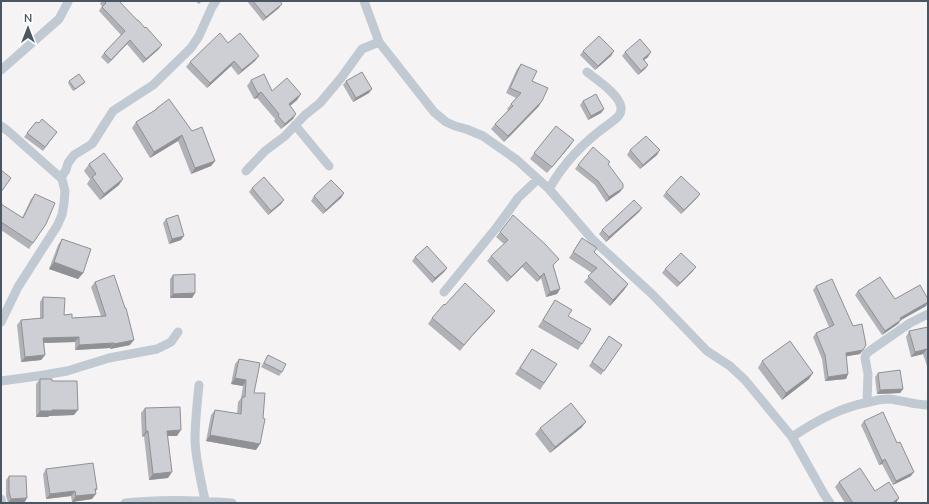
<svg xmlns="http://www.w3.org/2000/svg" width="929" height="504" font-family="'Nunito Sans',sans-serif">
  <rect width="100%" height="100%" fill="#f5f3f3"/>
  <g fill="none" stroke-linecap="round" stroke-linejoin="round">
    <path stroke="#c1cad2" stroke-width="9" d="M364 1 379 42 434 112 446 122 455 126 466 129 483 136 517 160 549 189 593 240 652 294 707 351 730 366 745 380 792 437 824 494 830 503
      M1 70 59 19 68 2 67 1
      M295 125 329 166
      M1 126 8 131 62 179 65 191 64 203 62 215 57 226 18 287 1 322
      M246 171 265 151 285 136 305 115 320 103 341 78 362 49 379 42
      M62 179V176L66 170 68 163 74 155 92 144 113 111 153 85 191 48 199 36 212 7 216 1
      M549 189C563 164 585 141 609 124 615 119 622 116 621 107 619 94 597 80 587 72
      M444 292 497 227 518 198 538 179
      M1 381 38 376 67 371 109 358 157 349 171 342 178 332
      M199 385C197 404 195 422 195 441 196 461 201 481 205 500
      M867 402 868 374 865 358 866 354 871 350 910 323 928 314
      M792 437C816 421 841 407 870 402 876 400 882 399 888 399 902 400 914 405 928 405
      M1 499 2 503
      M125 503C161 499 196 500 232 503"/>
  </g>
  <path fill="#b0b2b7" d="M102 1H119L159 49 143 63 127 44 108 64 101 57 104 53 121 35 99 11 102 6 100 4Z
    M195 1H202L199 4Z
    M247 1H280L279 8 263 21Z
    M228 43 255 61 238 75 231 66 207 88 186 67 190 62Z
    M583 51H614L611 56 595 70 580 55Z
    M625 52 648 57 644 60 648 65 645 69 638 75 622 56Z
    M521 64 532 81 539 106 504 142 491 129 495 124 508 110 507 109 511 104 516 98 506 93 517 69Z
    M251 80 272 91 301 94 297 100 290 106 293 119 281 129 274 121 275 119 257 98 254 99 247 86Z
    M69 81 85 82 83 84 73 91 68 83Z
    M346 81 369 93 353 102 343 85Z
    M583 101 604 109 601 113 588 120 580 105Z
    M157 108 192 131 215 161 211 166 191 174 178 141 150 158 132 128 136 122 155 110Z
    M36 122 57 132 43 151 24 137Z
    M570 146 547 173 530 159 534 153Z
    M630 150 657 155 640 169 627 155Z
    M89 164 119 185 100 200 87 184 90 179 84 171Z
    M608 164 620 192 606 202 595 185 575 169 578 165Z
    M252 188 284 200 281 204 268 215 249 192Z
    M666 192 700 194 697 198 681 214 663 196Z
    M344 193 341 198 323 214 311 201 314 196Z
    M35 194 46 224 29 249 1 230V204L22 218 31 199Z
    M642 208 639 212 606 242 599 234 602 230Z
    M166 219 181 240 169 244 163 223Z
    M500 232 559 259 553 266 560 289 557 294 546 297 541 278 537 282 522 267 507 282 487 261 491 256 504 244 496 237Z
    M582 238 594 252 628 284 624 290 610 306 584 282 592 273 569 258Z
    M62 239 83 273 78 279 49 269 58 245Z
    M415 257 447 268 444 272 432 283 412 261Z
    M665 269 693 271 677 287 662 273Z
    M173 275 195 293 192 298H170V279Z
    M95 282 130 345 110 349V348L75 350V342L44 343 45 355 41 360 21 362 17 325 21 320 40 318V302L43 297 64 315 72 318 101 316 91 287Z
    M816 286 860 354 846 356 848 374 846 379 825 381 822 359 813 337 816 333 829 327 813 290Z
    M858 291 926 306 901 320 898 324 882 335 855 295Z
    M555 300 568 316 582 344 578 350 538 327Z
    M495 311 490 317 471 337 460 351 428 324 432 318Z
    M928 327V369L923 354 911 357 906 337 909 331Z
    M609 336 622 345 601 375 589 366Z
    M532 349 557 364 540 390 515 374Z
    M268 355 282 372 279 376 261 367Z
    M239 359 254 393 256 450 206 441 211 415 215 410 237 414 238 402 241 398 243 386 231 384 235 364Z
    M762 361 809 379 782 400 758 368Z
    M878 373 903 389 900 393 877 394 875 377Z
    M40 379 52 381 74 415 49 416 48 417H36V384Z
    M145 408 177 436H168V478L149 480 144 436 142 437 141 413Z
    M864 421 911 476 893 485 882 464 879 465 861 425Z
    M586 422 581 428 550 453 535 434 540 428Z
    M46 469 92 499 72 502 71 496 46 499 43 474Z
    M9 476 27 498 24 503H8L6 496V480Z
    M839 482 875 491 899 498 896 503H845L835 487Z"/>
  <path fill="#909195" d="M282 4 279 8 263 21 266 17Z
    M130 40 127 44 108 64 111 60Z
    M162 45 159 49 143 63 146 59Z
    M614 51 611 56 595 70 598 66Z
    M651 52 648 57 640 63 643 59Z
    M259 56 255 61 238 75 242 70Z
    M234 61 231 66 207 88 210 83Z
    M648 65 645 69 638 75 641 71Z
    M85 82 83 84 73 91 75 89Z
    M372 89 369 93 353 102 356 98Z
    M261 92 257 98 254 99 258 94Z
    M301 94 297 100 285 110 289 104Z
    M542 101 539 106 504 142 508 136Z
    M604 109 601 113 588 120 591 116Z
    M296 114 293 119 281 129 285 124Z
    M182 135 178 141 150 158 154 152Z
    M574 140 570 146 547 173 552 167Z
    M660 150 657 155 640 169 643 165Z
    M215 161 211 166 191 174 195 168Z
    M123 179 119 185 100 200 104 194Z
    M623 188 620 192 606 202 609 197Z
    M344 193 341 198 323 214 326 210Z
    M700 194 697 198 681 214 684 210Z
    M284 200 281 204 268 215 271 211Z
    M642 208 639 212 606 242 609 237Z
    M184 236 181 240 169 244 172 239Z
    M54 262 83 273 78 279 49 269Z
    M526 262 522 267 507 282 511 277Z
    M696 267 693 271 677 287 680 283Z
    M447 268 444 272 432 283 435 278Z
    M544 273 541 278 537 282 540 277Z
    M628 284 624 290 610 306 613 300Z
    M560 289 557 294 546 297 550 292Z
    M195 293 192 298H170L173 294Z
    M928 302 926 306 901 320 898 324 882 335 885 331 900 318Z
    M495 311 490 317 471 337 460 351 476 331Z
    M79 337 75 342 40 343 43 338Z
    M134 340 130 345 110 349 114 344Z
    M114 343 110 348 75 350 79 345Z
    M927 349 923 354 911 357 915 352Z
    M863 350 860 354 843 357 846 353Z
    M45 355 41 360 21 362 25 357Z
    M813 373 809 379 782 400 786 393Z
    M848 374 846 379 825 381 828 377Z
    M235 378 246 380 243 386 231 384Z
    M903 389 900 393 877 394 880 390Z
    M52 410H78L74 415 49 416 48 417H36L40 411Z
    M586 422 581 428 550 453 555 447Z
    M181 430 177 436H163L167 431Z
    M146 431H148L144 436 142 437Z
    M210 435 260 444 256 450 206 441Z
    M885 459 882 464 879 465 882 461Z
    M172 472 168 478 149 480 153 474Z
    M914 472 911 476 893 485 896 481Z
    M95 489H97L94 494H96L92 499 72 502 76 496Z
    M75 491 71 496 46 499 50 494Z
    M27 498 24 503H8L11 499Z
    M899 498 896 503H892Z"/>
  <path fill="#cdcfd5" stroke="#909195" d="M104 1H119L137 20H138L145 28 146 27 162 45 146 59 130 40 111 60 104 53 125 31 102 7 106 3Z
    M253 1H280L282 4 266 17Z
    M220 33 228 43 240 33 259 56 242 70 234 61 210 83 190 62Z
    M599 36 614 51 598 66 583 51Z
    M640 39 651 52 643 59 648 65 641 71 625 52Z
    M521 64 537 71 532 81 548 88 542 101 508 136 495 124 513 106 511 104 521 93 510 88Z
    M362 72 372 89 356 98 346 81Z
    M79 74 85 82 75 89 69 81Z
    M264 74 272 91 287 78 301 94 289 104 296 114 285 124 278 116 279 114 261 92 258 94 251 80Z
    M596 94 604 109 591 116 583 101Z
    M169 99 192 131 202 127 215 161 195 168 182 135 154 152 136 122 157 109V108Z
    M42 119 57 132 45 147 27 133 36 122 39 123Z
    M556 126 574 140 552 167 534 153Z
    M646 136 660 150 643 165 630 150Z
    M593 147 610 162 608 164 623 184V188L609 197 598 181 578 165Z
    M104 153 123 179 104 194 92 177 96 174 89 164Z
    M1 170 11 178 1 192Z
    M681 176 700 194 684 210 666 192Z
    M264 177 284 200 271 211 252 188Z
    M331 180 344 193 326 210 314 196Z
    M35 194 55 203 46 224 33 243 1 222V204L23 218Z
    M634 200 642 208 609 237 602 230Z
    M178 215 184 236 172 239 166 219Z
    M513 215 545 244 559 259 553 265 560 289 550 292 544 273 540 277 526 262 511 277 491 256 508 240 500 232Z
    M582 238 597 248 594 252 628 284 613 300 588 276 597 268 573 252Z
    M62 239 91 249 83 273 54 262Z
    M427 246 447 268 435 278 415 257Z
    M681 253 696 267 680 283 665 269Z
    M195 274V293L173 294V275Z
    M114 275 125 308H126L134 340 114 344V343L79 345V337L43 338 45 355 25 357 21 320 43 318V297L65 298 64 315 72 314V318L106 316 95 282Z
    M880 277 895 299 920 285 928 299V302L900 318 901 320 885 331 858 291Z
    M832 279 853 326 862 324 866 345 863 350 846 353 848 374 828 377 825 355 816 333 834 325 816 286Z
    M465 283 495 311 476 331 464 345 432 318 444 304 445 305Z
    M555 300 572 310 568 316 591 329 582 344 543 320Z
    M928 327V351L927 349 915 352 909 331Z
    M609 336 622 345 604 371 592 362Z
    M790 341 813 373 786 393 762 361Z
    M532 349 557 364 544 383 520 368Z
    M268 355 286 364 282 372 264 363Z
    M239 359 260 363 254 393H265L263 418 265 419 260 444 210 435 215 410 241 414 242 397H245L246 380 235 378Z
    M900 370 903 389 880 390 878 373Z
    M40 379H52V381H77L78 410H52V411H40Z
    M571 403 586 422 555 447 540 428Z
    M180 407 181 430 167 431 172 472 153 474 148 431H146L145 408Z
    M883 412 897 443 900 442 914 472 896 481 885 459 882 461 864 421Z
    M93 463 97 489H95L96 494 76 496 75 491 50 494 46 469Z
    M860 468 875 491 889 482 899 498 892 503H853L839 482Z
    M9 476H26L27 498 11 499 9 492Z"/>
  <rect width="929" height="504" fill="none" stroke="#4a5661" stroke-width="4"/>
  <g transform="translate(28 28)" stroke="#ffffff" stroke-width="3" paint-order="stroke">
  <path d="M0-3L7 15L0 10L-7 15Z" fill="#4a5661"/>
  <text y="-6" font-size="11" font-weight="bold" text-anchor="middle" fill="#4a5661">N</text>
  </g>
</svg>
